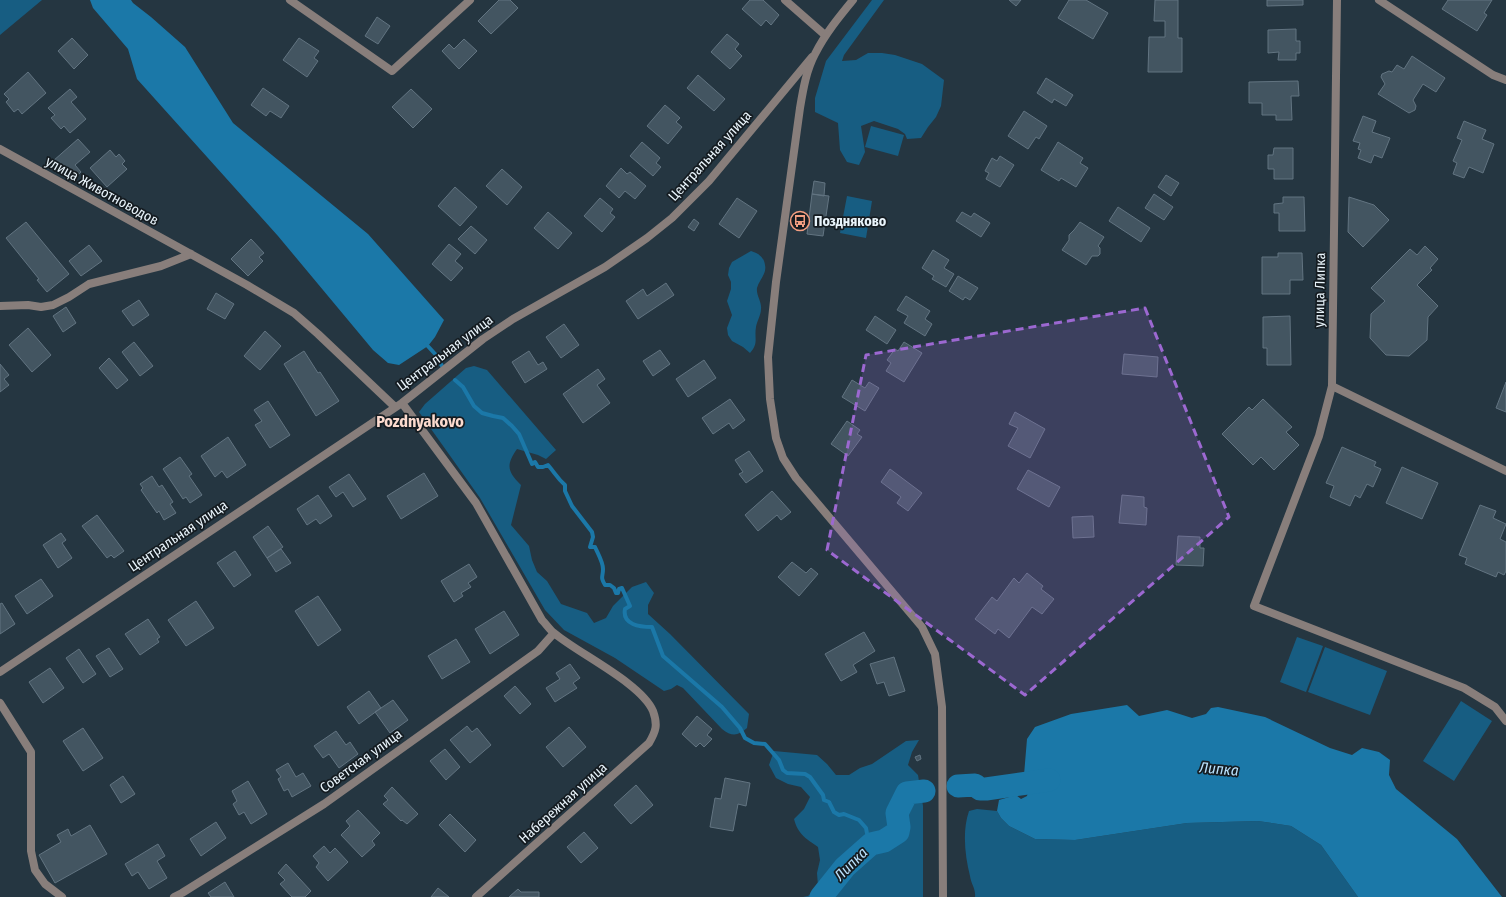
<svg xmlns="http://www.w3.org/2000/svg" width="1506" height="897" font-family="'Fira Sans Condensed',sans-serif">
  <rect width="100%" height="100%" fill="#253641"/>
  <path fill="#175d82" d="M0 0H42L0 35Z
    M872 0H884L844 55 842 61 856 60 868 53H882L895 55 922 64 944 80 941 106 936 117 928 127 921 138 907 139 905 134 898 129 874 121 861 126 865 152 859 165 847 162 840 150 838 123 815 112V98L826 61Z
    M871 126 904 135 898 156 865 147Z
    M847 196 872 201 866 238 840 233Z
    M751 251C758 253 764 257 765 265 767 274 759 280 757 288 756 295 762 302 761 309 761 315 757 321 756 327 754 339 759 343 750 353L743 347 732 341 728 335 727 328 732 315 727 301 731 289V282L728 275 729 268 732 262Z
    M474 366 487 370 556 450 546 459 538 455 517 449C506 465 507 471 521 485L511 525 529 546 532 560 537 572 547 581 561 604 587 613 594 623 606 618 613 606 632 587 646 582 654 593 648 605V614L670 634 749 714 747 728C738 736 732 737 722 729L683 688 677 685 671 689 664 691 615 658 564 630 545 610 480 498 419 412 425 404 466 368Z
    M1297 637 1323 646 1306 692 1280 682Z
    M1325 647 1387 671 1370 715 1308 692Z
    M1461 701 1492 721 1454 781 1423 761Z
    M919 740 912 752 908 765 918 775 923 806V897H803L808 896 818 886 817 873 820 860 818 847C805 838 798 834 794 819L804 809 810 797 801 787 788 784 776 778 769 765 774 751 817 755 827 764 836 775H849L860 768 872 764 906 741Z
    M977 809 997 811 1001 818 1009 826 1035 839 1075 840 1187 823 1258 821 1291 826 1321 845 1358 897H975C976 889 971 884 970 876 965 856 962 831 969 811Z"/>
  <path fill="#1b78a8" d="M90 0H131L133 3 151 17 185 47 233 123 368 234 444 320 435 337 428 346 399 365 388 363 373 350 278 236 137 79 128 49 93 8Z
    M1127 705 1139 716 1167 710 1192 718 1206 714 1211 708 1218 707 1265 717 1330 748 1352 755 1362 748 1379 752 1390 760 1389 775 1396 789 1457 839 1502 897H1358L1321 845 1291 826 1258 821 1187 823 1075 840 1035 839 1009 826 1001 818 997 811 999 800 1016 795 1021 799 1027 796 1029 789 1020 787 1018 784 1020 778 1024 775 1027 739 1035 727 1071 714Z"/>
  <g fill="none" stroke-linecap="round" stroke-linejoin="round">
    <path stroke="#1b78a8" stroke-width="4" d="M425 343 436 355 442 366
      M455 380 463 387 474 406 482 413 493 416 503 418 512 426 519 434 532 464 535 462 538 467H543L548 465C555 473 557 478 565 485V491L572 506 592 532 593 537 590 547H595C598 554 603 562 603 569 603 577 600 577 605 585H610L614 588 616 593H618L619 589 622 588 630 606 625 609C622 625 640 627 652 627L663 656 722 707 740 728 745 738 754 743 765 744 779 760 783 770 787 773 805 774 810 777 823 795 824 800 829 802 834 812 839 815 844 814 859 820 866 828 868 839 871 844"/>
    <path stroke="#1b78a8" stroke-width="23" d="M958 786 975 785 980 789H986L1049 780
      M821 897 845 867 871 844 884 841 898 832 899 827 897 813 907 793 924 791"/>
  </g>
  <path fill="#435561" stroke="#627481" d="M499 0H510L518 8 491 34 478 21Z
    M750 0H763L779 15 771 25 766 20 761 26 742 9Z
    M1009 0H1021L1016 6Z
    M1069 0H1086L1108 13 1093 39 1058 18Z
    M1155 0H1178V38H1182V72H1148L1149 37H1165V21H1154Z
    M1267 0H1303V5L1267 6Z
    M1448 0H1492L1484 13 1487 15 1477 31 1442 9Z
    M377 17 390 26 378 44 365 36Z
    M1296 29V41H1300V53H1296V60H1278L1279 52 1268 53V30Z
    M727 34 739 44 735 49 742 56 730 69 711 52Z
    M72 38 88 55 74 69 58 51Z
    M299 38 319 51 314 58 318 61 307 77 283 60Z
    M464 39 477 51 459 69 442 51 449 44 454 49Z
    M1412 56 1445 78 1436 92 1423 84 1413 100 1416 106 1415 110 1409 113 1378 94 1385 84 1381 77 1382 74 1389 71 1392 72 1397 65 1404 69Z
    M28 72 46 93 22 114 18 109 14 112 6 102 9 99 4 94Z
    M698 75 725 99 714 111 687 88Z
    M1046 78 1073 95 1066 106 1054 99 1052 103 1037 93Z
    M1298 81 1299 96H1291L1292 120H1276V115H1262V103H1249V82Z
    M263 88 289 106 281 118 270 111 266 116 251 105Z
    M70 89 77 97 71 102 86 119 70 133 64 126 61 129 51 118 55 115 48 108Z
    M411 89 432 109 413 128 392 107Z
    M665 105 680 118 676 122 682 127 668 144 647 126Z
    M1024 111 1047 126 1039 139 1036 137 1028 149 1008 136Z
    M1363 116 1376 121 1372 132 1390 138 1382 158 1374 155 1371 163 1358 158 1361 150 1358 149 1360 143 1353 141Z
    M1464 121 1486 130 1482 139 1494 144 1483 173 1469 167 1464 178 1453 174 1457 163 1453 161 1462 140 1457 138Z
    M78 139 90 152 75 165 81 172 71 181 53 161Z
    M642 142 660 158 656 163 661 167 653 176 630 156Z
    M1058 142 1083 158 1080 163 1088 168 1076 187 1061 178 1059 181 1041 170Z
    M1274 148H1293V179H1274V169H1268V155H1273Z
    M110 150 116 157 119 154 125 161 122 164 127 169 107 187 90 168Z
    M1000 156 1014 165 1000 187 986 179 989 173 985 171 992 158 997 161Z
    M621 168 627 174 630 172 646 186 635 199 625 191 619 198 606 186Z
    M502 169 522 187 507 205 486 186Z
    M1166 175 1179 183 1171 196 1158 187Z
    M814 181 825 183 824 196 812 194Z
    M455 187 477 207 460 226 438 206Z
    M812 194 829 196 823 236 807 234Z
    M1154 194 1173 207 1164 220 1145 208Z
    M1283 197H1304L1305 231H1279V213H1274V204L1283 203Z
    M1349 197 1374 205 1389 220 1363 247 1348 232Z
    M600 198 613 209 610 213 615 217 602 232 584 216Z
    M737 198 757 211 739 238 719 224Z
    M1118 207 1150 228 1141 242 1109 221Z
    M548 212 572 233 558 249 534 228Z
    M962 212 971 217 974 213 990 223 981 237 956 221Z
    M694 219 699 223 694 231 688 227Z
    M26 222 69 274 47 292 37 280 39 279 6 238Z
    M1080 222 1104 237 1098 246 1100 248V254L1098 256H1092L1086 265 1062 250 1069 240V235L1074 230Z
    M471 226 487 240 475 254 458 239Z
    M251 239 264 253 259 257 263 261 248 276 231 259Z
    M449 244 461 254 455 261 463 268 451 281 432 264Z
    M89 245 102 261 81 276 69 261Z
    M1425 246 1438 259 1430 268 1432 270 1417 285 1438 306 1428 317 1427 340 1409 356 1386 355 1370 338 1371 314 1385 301 1371 288 1410 249 1417 255Z
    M933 250 949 260 944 268 954 274 946 287 932 279 934 276 922 268Z
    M1278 253H1302L1303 280H1290V294H1262V257H1278Z
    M958 276 978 288 970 300 965 297 963 300 949 291Z
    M666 283 674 295 638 319 626 301 643 289 647 296Z
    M216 293 234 304 225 319 207 309Z
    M906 296 930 311 925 319 932 324 925 336 904 323 908 316 897 310Z
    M139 300 149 315 133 326 122 311Z
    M66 307 76 323 63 332 53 316Z
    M875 316 896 330 887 344 866 330Z
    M1290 316 1291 365H1267V348H1263V317Z
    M564 324 579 345 561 358 546 337Z
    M28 328 51 355 32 372 9 345Z
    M265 331 281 346 260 370 244 356Z
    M134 342 153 366 140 376 122 352Z
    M904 342 922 353 904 382 886 371 891 363 887 360 895 349 898 351Z
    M660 350 670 364 653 376 643 361Z
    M304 351 318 373 320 372 339 401 316 416 284 364Z
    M529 351 538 365 543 362 547 369 525 383 512 362Z
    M1124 354 1158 357 1157 377 1122 374Z
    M109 358 128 380 117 389 99 368Z
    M704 360 716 378 688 397 676 379Z
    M0 364 9 375 4 379 9 385 0 392Z
    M598 369 605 379 597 385 610 403 583 423 563 394Z
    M852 380 865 388 869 382 879 388 865 411 842 397Z
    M1506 382V412L1496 408Z
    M730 399 745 420 733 429 729 423 713 434 702 418Z
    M1263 399 1292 427 1286 432 1299 445 1274 470 1261 457 1253 465 1222 434 1249 407 1252 410Z
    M268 401 290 435 270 448 255 425 262 421 254 410Z
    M1015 412 1045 429 1030 458 1008 446 1018 428 1009 424Z
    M847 421 860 430 857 434 862 437 848 456 831 444Z
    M228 437 246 465 227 478 222 471 215 477 201 456Z
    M1342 447 1376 462 1374 466 1381 469 1373 487 1367 484 1360 498 1355 495 1350 506 1330 497 1334 486 1326 483Z
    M749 451 763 471 746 483 739 474 743 472 735 460Z
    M180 457 192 474 189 476 202 495 190 503 186 497 183 499 163 469Z
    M1402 467 1438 483 1422 519 1386 503Z
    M890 469 922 493 908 511 897 503 901 497 881 482Z
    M1028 470 1060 487 1049 507 1017 489Z
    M424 473 438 496 401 519 387 496Z
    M349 474 366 499 353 507 343 492 336 497 329 487Z
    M152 476 159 487 162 485 173 502 170 504 176 513 164 520 159 511 157 513 141 490 143 488 140 484Z
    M772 491 791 512 781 520 777 515 758 531 745 515Z
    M318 495 332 516 320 524 316 519 307 525 297 509Z
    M1122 495 1144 497V507L1147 508 1146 525 1119 523Z
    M1480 505 1496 511 1493 518 1506 524 1500 539 1506 542V571L1504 575 1498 572 1496 577 1465 564 1467 558 1459 555Z
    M97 515 124 551 114 558 111 555 107 558 82 526Z
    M1093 516 1094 537 1073 538 1072 517Z
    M268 526 283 547 267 558 253 537Z
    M61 533 66 540 62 543 72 558 58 568 43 545Z
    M1178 536 1200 537V548H1204L1203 566 1176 565Z
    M281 549 291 563 276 572 267 558Z
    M235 551 251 575 234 587 217 563Z
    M792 562 806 573 811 568 818 574 799 596 778 577Z
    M469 564 477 577 468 583 471 587 461 593 463 596 454 602 441 581Z
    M1027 573 1043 586 1041 589 1054 599 1042 614 1032 607 1009 638 998 629 995 634 975 619 992 597 997 601 1014 578 1019 583Z
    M41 579 53 596 27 614 15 596Z
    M318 596 341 630 318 646 295 611Z
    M196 601 214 628 186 646 168 620Z
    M2 603 15 624 0 634V604Z
    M504 611 519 635 490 654 475 629Z
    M148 619 160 637 157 639 159 642 140 655 125 634Z
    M864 632 875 651 853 665 857 672 841 681 825 654Z
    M456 639 470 662 442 679 428 656Z
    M109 648 123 669 110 677 96 656Z
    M79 649 96 674 83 683 66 658Z
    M894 657 905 691 889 696 884 682 877 684 870 664Z
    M570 664 580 678 573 683 577 688 555 702 546 688 560 679 556 673Z
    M50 668 64 688 43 703 29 682Z
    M515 686 531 704 520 714 504 696Z
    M369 691 381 708 359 724 347 707Z
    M393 700 408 720 390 733 375 712Z
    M697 716 712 729 707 735 712 739 704 747 700 743 696 747 682 734Z
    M467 726 472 732 477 728 491 745 470 763 450 740Z
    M569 727 586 747 563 767 546 747Z
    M83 728 103 758 83 771 63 741Z
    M336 731 346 745 350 742 358 754 339 768 329 754 323 758 314 746Z
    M445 749 460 767 446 780 430 761Z
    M920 755 921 759 917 761 915 757Z
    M288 763 296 777 303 773 311 786 292 797 288 789 284 791 278 779 281 777 276 770Z
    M123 776 135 794 121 803 110 785Z
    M725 778 750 783 746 806 738 804 733 831 710 827 715 798 721 799Z
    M248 781 267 814 251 824 244 812 239 815 233 804 237 801 232 791Z
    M636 785 653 805 631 824 614 805Z
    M392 787 418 814 407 824 402 820 401 821 383 804 388 800 384 796Z
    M358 810 380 833 372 841 375 845 362 857 341 835 350 826 346 821Z
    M450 814 476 840 465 852 439 825Z
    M216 822 226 838 201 856 190 839Z
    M90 825 107 854 55 883 39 855 61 842 57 835 68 829 71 836Z
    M584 832 598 848 581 863 567 847Z
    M158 844 165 856 157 861 167 878 149 889 138 872 132 876 125 864Z
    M324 846 330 853 335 848 348 862 328 881 316 867 319 863 313 856Z
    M286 864 311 891 305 897H292L280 884 285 880 278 873Z
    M225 882 234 897H211L208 893Z
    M438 888 449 897H431Z
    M518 889 521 892H539V897H509Z"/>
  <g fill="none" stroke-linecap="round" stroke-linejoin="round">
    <path stroke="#887e7b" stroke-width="8" d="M290 0 392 71 470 0
      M785 0 825 35
      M1337 0 1332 386 1506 471
      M1379 0 1493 75 1506 80
      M0 149 247 285 294 313 318 334 395 407
      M0 306 28 305 41 307 53 305 69 297 89 284 161 266 191 254
      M1332 386 1319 436 1254 606 1464 688 1495 707 1506 721
      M402 403 476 503 542 620C546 624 550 630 554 633 579 654 641 683 653 711 658 725 656 731 649 743L476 897
      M0 672 402 403 483 339 513 319 605 267 647 238 672 218 709 181 812 57
      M0 703 31 752V851L35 870 45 884 62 897
      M174 897 182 893 324 804 538 651 554 633"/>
    <path stroke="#887e7b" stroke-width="8" d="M853 0C839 17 825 34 815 54 806 71 803 90 800 108L776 282 768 357 770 399 776 438 783 458 796 478 922 627 935 654 942 707 943 897"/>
  </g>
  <path fill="#9c68d1" fill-opacity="0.2" stroke="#9c68d1" stroke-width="3" stroke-dasharray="8 5" stroke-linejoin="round" d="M1145 308 1229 517 1025 695 827 550 866 355Z"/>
  <defs>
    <g id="bus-ring" transform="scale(1)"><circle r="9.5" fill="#151c21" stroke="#f39f82" stroke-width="1.5"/><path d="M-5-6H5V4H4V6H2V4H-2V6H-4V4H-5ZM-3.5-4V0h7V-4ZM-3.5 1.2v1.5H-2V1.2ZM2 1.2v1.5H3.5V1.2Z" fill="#f39f82"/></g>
  </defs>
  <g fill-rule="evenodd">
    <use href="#bus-ring" x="800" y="221"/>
  </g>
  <g text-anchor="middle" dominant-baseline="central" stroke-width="3.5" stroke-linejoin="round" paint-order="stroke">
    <g font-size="14" fill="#e9f4fb" stroke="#151c21">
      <text transform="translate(710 156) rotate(-48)">Центральная улица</text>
      <text transform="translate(102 191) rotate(29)">улица Животноводов</text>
      <text transform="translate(1320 290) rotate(-89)">улица Липка</text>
      <text transform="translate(445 353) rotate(-37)">Центральная улица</text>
      <text transform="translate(178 536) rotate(-34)">Центральная улица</text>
      <text transform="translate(361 761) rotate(-36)">Советская улица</text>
      <text transform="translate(563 803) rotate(-42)">Набережная улица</text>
    </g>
    <g font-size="14" font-weight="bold" fill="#e9f4fb" stroke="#151c21" text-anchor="start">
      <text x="814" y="221">Поздняково</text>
    </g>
    <g font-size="15" font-style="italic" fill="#bae2fd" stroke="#151c21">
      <text transform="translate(1219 769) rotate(5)">Липка</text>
      <text transform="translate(851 864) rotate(-45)">Липка</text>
    </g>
    <g font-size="16" font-weight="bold" fill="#fcdbcf" stroke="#151c21">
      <text x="420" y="421">Pozdnyakovo</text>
    </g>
  </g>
</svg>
